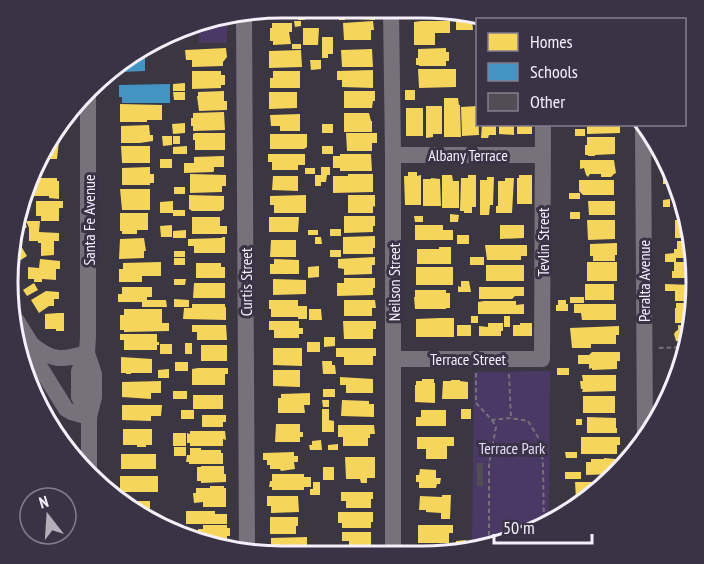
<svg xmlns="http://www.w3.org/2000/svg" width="704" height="564" font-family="'PT Sans Narrow',sans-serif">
  <rect width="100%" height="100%" fill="#3b3742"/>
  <path fill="#493964" d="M227 16V43H199V22L211 17Z
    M550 371 549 524 544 528 472 547 474 372Z"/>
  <path fill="#f6d55c" d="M414 9H429V18L414 19Z
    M359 11H375V20L359 19Z
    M338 12H345V20H339Z
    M304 13 305 20H298V14Z
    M290 14V17H270V15Z
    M456 19H472L473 30H456Z
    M294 21H301V26L295 27Z
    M373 21 374 30H371V40H344L343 23Z
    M421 21H450V33H435V45H414V22Z
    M272 23H292V32H289L291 44 273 45V41H270V28H272Z
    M303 28H319L318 45H303Z
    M322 37H333V54H328V58H322Z
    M292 44H301V49H292Z
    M226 48 227 57 223 62V66L192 67V60H186L185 50Z
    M446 48V52H449V61H446V66H419V65H416V58H418V49Z
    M372 49 373 67H342L341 50Z
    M301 50 302 67 269 68V51Z
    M310 60H321V69L311 70Z
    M418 69H456V87L419 88Z
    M373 70V88L342 87V80H337V71Z
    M192 71H221V75H225V85H221V88L192 89Z
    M273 71H300V88H270V78H273Z
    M185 83V91H173V84Z
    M405 90H415V100H405Z
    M224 91V101H227V110L199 111 197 96H198V92Z
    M344 91H375V101H373L372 108H344Z
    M173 92H185V100H174Z
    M269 92H297V108L269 109Z
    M444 98H458L459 105H460L461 137H444Z
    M120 104 162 105V120H147V122H120Z
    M426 106H442V134H433V137L426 138Z
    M478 106 479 135 462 136 461 107Z
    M406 108H423V136H406Z
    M224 112 225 130 193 131V126H191V118H193V113Z
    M344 113H369L371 121H372V132H344Z
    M300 114V131H280V126H271L270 115Z
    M185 123V133L173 134 172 124Z
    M322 124H333V133H322Z
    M482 124H496V135H489L488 138H481Z
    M499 124H514V135L499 134Z
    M517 124H532V134H517Z
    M587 124 620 125V133L587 134Z
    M149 125 150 135H153V141L140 143H121V126Z
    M575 129H585V136H575Z
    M195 133H225V150H195V140H193V134Z
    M346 133H377V143H372V151H347Z
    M270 134H307V147L304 149H270Z
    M162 136H172V145L163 146Z
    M173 136H180V144H173Z
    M587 137H615V154L595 155V156H588V155H585V145H587Z
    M48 140 59 141 57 159H38Z
    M121 146H150V163H122Z
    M187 146V154H173V147Z
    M322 146H333V154H322Z
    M268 154H305V165H298V170H272V162H268Z
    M340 154H371L372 171H340V168H333V156H340Z
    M224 156V167H214V171L213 172 184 173V163H194V157Z
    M160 159H172V168H160Z
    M580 160H614L616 173 614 174 611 177H601V174H590L588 177 586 175 584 168 580 169Z
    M150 167V174H154V183H150V185H122V168Z
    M321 167H330V175H327L326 182H321V186H315V175H321Z
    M305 168H315V174H305Z
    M408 172H417V176L421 175V205H405L404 176H408Z
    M663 172H671L673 184H663Z
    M190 174 226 175V186H222V192L190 193Z
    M348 174H373V192L333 193V176H348Z
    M442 175H452L453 181H459V208H442Z
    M468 175H476V207H472V213H464V211H460L461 178H468Z
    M519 175H532V204H517V178H519Z
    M273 176H298V191L272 190Z
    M487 177H494L493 205H490L489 215H480V180H487Z
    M33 178H57V181H59V199L49 198V196H33Z
    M431 178 440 179 441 206H423V179H431Z
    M505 178H514L512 213H496V206H498V181H505Z
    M579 180H614V195H583L579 191Z
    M174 187H185V194H174Z
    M120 189H150V210H122Z
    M569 193H580V199H569Z
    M189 195 224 196V209L221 211H192L189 209Z
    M306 195V213H274V205H270V196Z
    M348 195H375V207L373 206V213H348Z
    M670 199V207H663V200Z
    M674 200H679L683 217H677V208H674Z
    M36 201H63V208H59V221H41V216H36Z
    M173 201V210H185V216H173V213H160V202Z
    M588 201H615V215H589Z
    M570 212H580V219H570Z
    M120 213H148V230H137V234H122V231H120Z
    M450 214 459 215 458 222H450Z
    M344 216H375V226H373V232L344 233Z
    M414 216H423V222H415Z
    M192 217H220V226H227V234H192Z
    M269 217H299L298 232H269Z
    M23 220 27 227 17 233 14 229 15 225Z
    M587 220H615V239L588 240Z
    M675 220H684L689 238H675Z
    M26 221H40L39 232 59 233V241H54V255L41 256V243H38V241H29V228Z
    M172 225V237H161L160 226Z
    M415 225H443V230H453V240H415Z
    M500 225H524V238L500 239Z
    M330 229H341V236H330Z
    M186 230V238H173V231Z
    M308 230H318V235H308Z
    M457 235H469V244H457Z
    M15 236 27 256 16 263 17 268 12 270 9 267 13 237Z
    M375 236V248H373V254H343V237Z
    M222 237H225V253H194V246H188V239L222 238Z
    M315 237H321L322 244H315Z
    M144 238 146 251H144V258L119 259 120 239Z
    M271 240H296V257H270Z
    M677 241H690L694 258H676V262H665V254L674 253V249H677Z
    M617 243V255H615V261H593V256H590V244Z
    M485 245H527V256H521V260H487Z
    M439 247H451V264H417V249H439Z
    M330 250H341V257H330Z
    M174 251H185V257H174Z
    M375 257V265H372V274L344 275V269L338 268V259Z
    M470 257H484V265H470Z
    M174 258H185V265H174Z
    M40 259 60 261V269H56V280L42 279V282H34V279H28V267L39 268Z
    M274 259 299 260V274H270V264H274Z
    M161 262V276H142V282H119V269H123V263Z
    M587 262H617V281H587Z
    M674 262H695L694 278H672V271H674Z
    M196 263H221V267H225V278H196Z
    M486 265H524V281H486Z
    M319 266V277L308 278V267Z
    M416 267H453V285H416Z
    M344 278H375V288H373V295L337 296V283H344Z
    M174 279H186L185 285H174Z
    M273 279 306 280V294L273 295Z
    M461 281H469L471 292H458V286L461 287Z
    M34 283 38 290 27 296 23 290Z
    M194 283H225V298H193Z
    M585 284H614V300H585Z
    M665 284 693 285 691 301H675V291H665Z
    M122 287H152V297H147V300H166L167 307H142V302H118V294H122Z
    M479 287H524V296H515L512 299H479Z
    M415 290H446V293H450V308H446V309H415L414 297H415Z
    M46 291 59 292V299H54V306H49L39 313 31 300Z
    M570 297H584V303H570Z
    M174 299 189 300V307H174Z
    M269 300H298V306H307V319H298V317H271V309H269Z
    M344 300H375L376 308H372V316H344Z
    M558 300H566V304H568V311H556V305H558Z
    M484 301H516V305L524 304V314H478V302Z
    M676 303H691L688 323H675V308H676Z
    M192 304H225V307H226V320L183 319 184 308H192Z
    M574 304H616V320H582L581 313H574Z
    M124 309H162V323H169V331L124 332V330H120V315H124Z
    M309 309H321L322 320H309Z
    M58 313H64V331H56V329H45V314Z
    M471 316H478V323H471Z
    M504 316H510V327H504Z
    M440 318H454V337H416V319Z
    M269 321H299V328H303V334H299V338H274V330H269Z
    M343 321H376V329H373V339H344Z
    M488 323H503V331H501V336H479V326L488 327Z
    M520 323H532V336H513V325H520Z
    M192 325H226L227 340H197V332H192Z
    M457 325H471V336H457Z
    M678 325 688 326 686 341H676L674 334 676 331 678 330Z
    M619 326V335H616V344H591V348H572L570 328Z
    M120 334H157V342H159V345H157V350H124V340H120Z
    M324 337H335V346L324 347Z
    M307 342H320V352H307Z
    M185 343H192V354H185Z
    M160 344H172V354H160Z
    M201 345H227V361H201Z
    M273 348H302V366L273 365Z
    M336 348H376V356H373V365H344V357H336Z
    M592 352H620V361H617V369L592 370V368L589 369V364H578V355H589Z
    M679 352H684L682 369H674V358H679Z
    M121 357 152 359V373H131V374H126V373H121Z
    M322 361H332V365H335L336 374H323Z
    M175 362H188V371H175Z
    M198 368H228V374H225V385H192V369Z
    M557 368H569V375H557Z
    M169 369V378H158V370Z
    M273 370H300V387L273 386Z
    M582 375H616V391L582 392 583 389H581L580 381H583Z
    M340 377 373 379V393H346V385H340Z
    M422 379H434V383H435V403L415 402V385H416V381H422Z
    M451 380H460V381L468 382V399H442L443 381H451Z
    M161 381V393H151V399L122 397V382Z
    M323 389H335V397H323Z
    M173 391H187V399H173Z
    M310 393V405H304L305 413H278V398H281V394Z
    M193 395H223V409H193Z
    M583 396H615V413H583Z
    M322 400H329V407H323Z
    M342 400 369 401V404H374V417L341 416Z
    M122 405H162L161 416H151V421L122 420Z
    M322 409H329V420L334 421V432H322Z
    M461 409H471V419H461Z
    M181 410H194V419H181Z
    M421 410H446V426H416V417H421Z
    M202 415H226V422H223V427H202Z
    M587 417 616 418V428H617V433H587Z
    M576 419H582V425H576Z
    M276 424H300V432H303V437H300V442H275Z
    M338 425H374L375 434H370V438H368V446H343V437H338Z
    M123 429H152V445H146V447H137V445H123Z
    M190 431H225L226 440 223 439V446H190V443H187V433L190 434Z
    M173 433H186V446H173Z
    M417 437H454V446H447V459H426V449H417Z
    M581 437H620V445H617V454H581Z
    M321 440 322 450H310L309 445H312V441Z
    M338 444V450H328V445Z
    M174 447H186V456H174Z
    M190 448H201V450H221V453H223V464H189V462H186L187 455H190Z
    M294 452V456H298V462H294L295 469 281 471 280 469H270V465H267V460H263V453Z
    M565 452H577V458H566Z
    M121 454H156V469H121Z
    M345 457H375V478H367V483H361L360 479H346Z
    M604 458 616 459V463H620V470L614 474 586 475V462H591V459H604Z
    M201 466H224V474H226V482L201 483V481H197V467H201Z
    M323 467H334V480H323Z
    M420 469 436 470V478H441L440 484H437L436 488H419V482H416V475H419Z
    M565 472H581V479H565Z
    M272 474H304V477H311V487H304V490H272V487H269L270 481H272Z
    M120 476H158V492H120Z
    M594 480H606L582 498 576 499 575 482H594Z
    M313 482H320V495H310V489H313Z
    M210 486H224V488H226V507H203V502L194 503 193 493H196V488H210Z
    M341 492H373V499H371V508H346V501H341Z
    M442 495H451L450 519H441V513L426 512V510H419L420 496 442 497Z
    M267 496H298L299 512 271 513V506H267Z
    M121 501H150V515H146L121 503Z
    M186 511H215V514H227V524H186Z
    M338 512H373V522H371V528H342V523H338Z
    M270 517H298V526H296V534H270Z
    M203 525H227V528H230V536H227V539H206V541L226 540V548L211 547 200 542V540H203V538H198V529H203Z
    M418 525H453V533H449V543H418Z
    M342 532H371V548H349V541H342Z
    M307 537V551L291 550V547H284L285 550 271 549V538Z
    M466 540V543H470V548L456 550V541Z
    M418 552 450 553 440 556 418 555Z"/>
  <path fill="#4393c3" d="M145 44V71L120 72V63Z
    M170 84V103H122V97H119V85Z"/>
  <path fill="#504d56" d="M477 463H483V486H477Z"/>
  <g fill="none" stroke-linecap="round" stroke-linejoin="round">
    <path stroke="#75727a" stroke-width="2" stroke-dasharray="4.5 3" stroke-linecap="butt" d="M659 348 685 347
      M476 373V403L492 420 511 418 528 421 541 442 543 466 544 528
      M509 374 511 418
      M489 543V464L496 427 492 420"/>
    <path stroke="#76727c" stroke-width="16" d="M391 10 393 155V554
      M244 16 247 549
      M88 87V337L87 353 79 371V397L89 417
      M643 128 645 435
      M393 155H543
      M17 321 30 342 35 359 66 409 71 412 89 417
      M30 343C51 361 61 361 87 353
      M87 353 94 374V397L89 417V468
      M394 359H542L543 124"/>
  </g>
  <g text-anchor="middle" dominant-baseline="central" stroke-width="6" stroke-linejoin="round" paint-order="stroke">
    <g font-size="16" fill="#f3effc" stroke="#3a3346">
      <text x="468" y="155">Albany Terrace</text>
      <text transform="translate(89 220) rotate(-90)">Santa Fe Avenue</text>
      <text transform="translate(543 242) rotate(-90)">Tevlin Street</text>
      <text transform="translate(644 281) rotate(-90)">Peralta Avenue</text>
      <text transform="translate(246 282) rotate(-90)">Curtis Street</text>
      <text transform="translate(394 282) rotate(-90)">Neilson Street</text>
      <text x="468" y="359">Terrace Street</text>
    </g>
    <g font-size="16" fill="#e6dbfd" stroke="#3a3346">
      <text x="512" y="448">Terrace Park</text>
    </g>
  </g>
  <path d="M0 0H704V564H0ZM282 18H422A264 264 0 0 1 686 282V282A264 264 0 0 1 422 546H282A264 264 0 0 1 18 282V282A264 264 0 0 1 282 18Z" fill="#3a3346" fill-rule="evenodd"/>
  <path fill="none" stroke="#f3effc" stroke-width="3" d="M282 18H422A264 264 0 0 1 686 282V282A264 264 0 0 1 422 546H282A264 264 0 0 1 18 282V282A264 264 0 0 1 282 18Z"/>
  <rect x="476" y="18" width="210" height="108" fill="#3a3346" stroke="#847e8f" stroke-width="1.5"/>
  <rect x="488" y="33" width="30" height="18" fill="#f6d55c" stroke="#847e8f" stroke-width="1.5"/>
  <text x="530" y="48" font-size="18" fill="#f3effc">Homes</text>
  <rect x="488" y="63" width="30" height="18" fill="#4393c3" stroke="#847e8f" stroke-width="1.5"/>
  <text x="530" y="78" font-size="18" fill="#f3effc">Schools</text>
  <rect x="488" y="93" width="30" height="18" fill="#504d56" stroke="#847e8f" stroke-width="1.5"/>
  <text x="530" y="108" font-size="18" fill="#f3effc">Other</text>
  <g transform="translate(48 516) rotate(343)"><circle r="28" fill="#3a3346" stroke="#847e8f" stroke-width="1.5"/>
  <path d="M0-4.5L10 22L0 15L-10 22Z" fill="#b3afbb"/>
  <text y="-9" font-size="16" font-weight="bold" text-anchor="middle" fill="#f3effc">N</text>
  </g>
  <path d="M494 534v9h98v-9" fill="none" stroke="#f3effc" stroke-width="3"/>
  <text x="503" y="534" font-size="18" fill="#f3effc" stroke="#3a3346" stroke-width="4.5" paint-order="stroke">50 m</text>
</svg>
